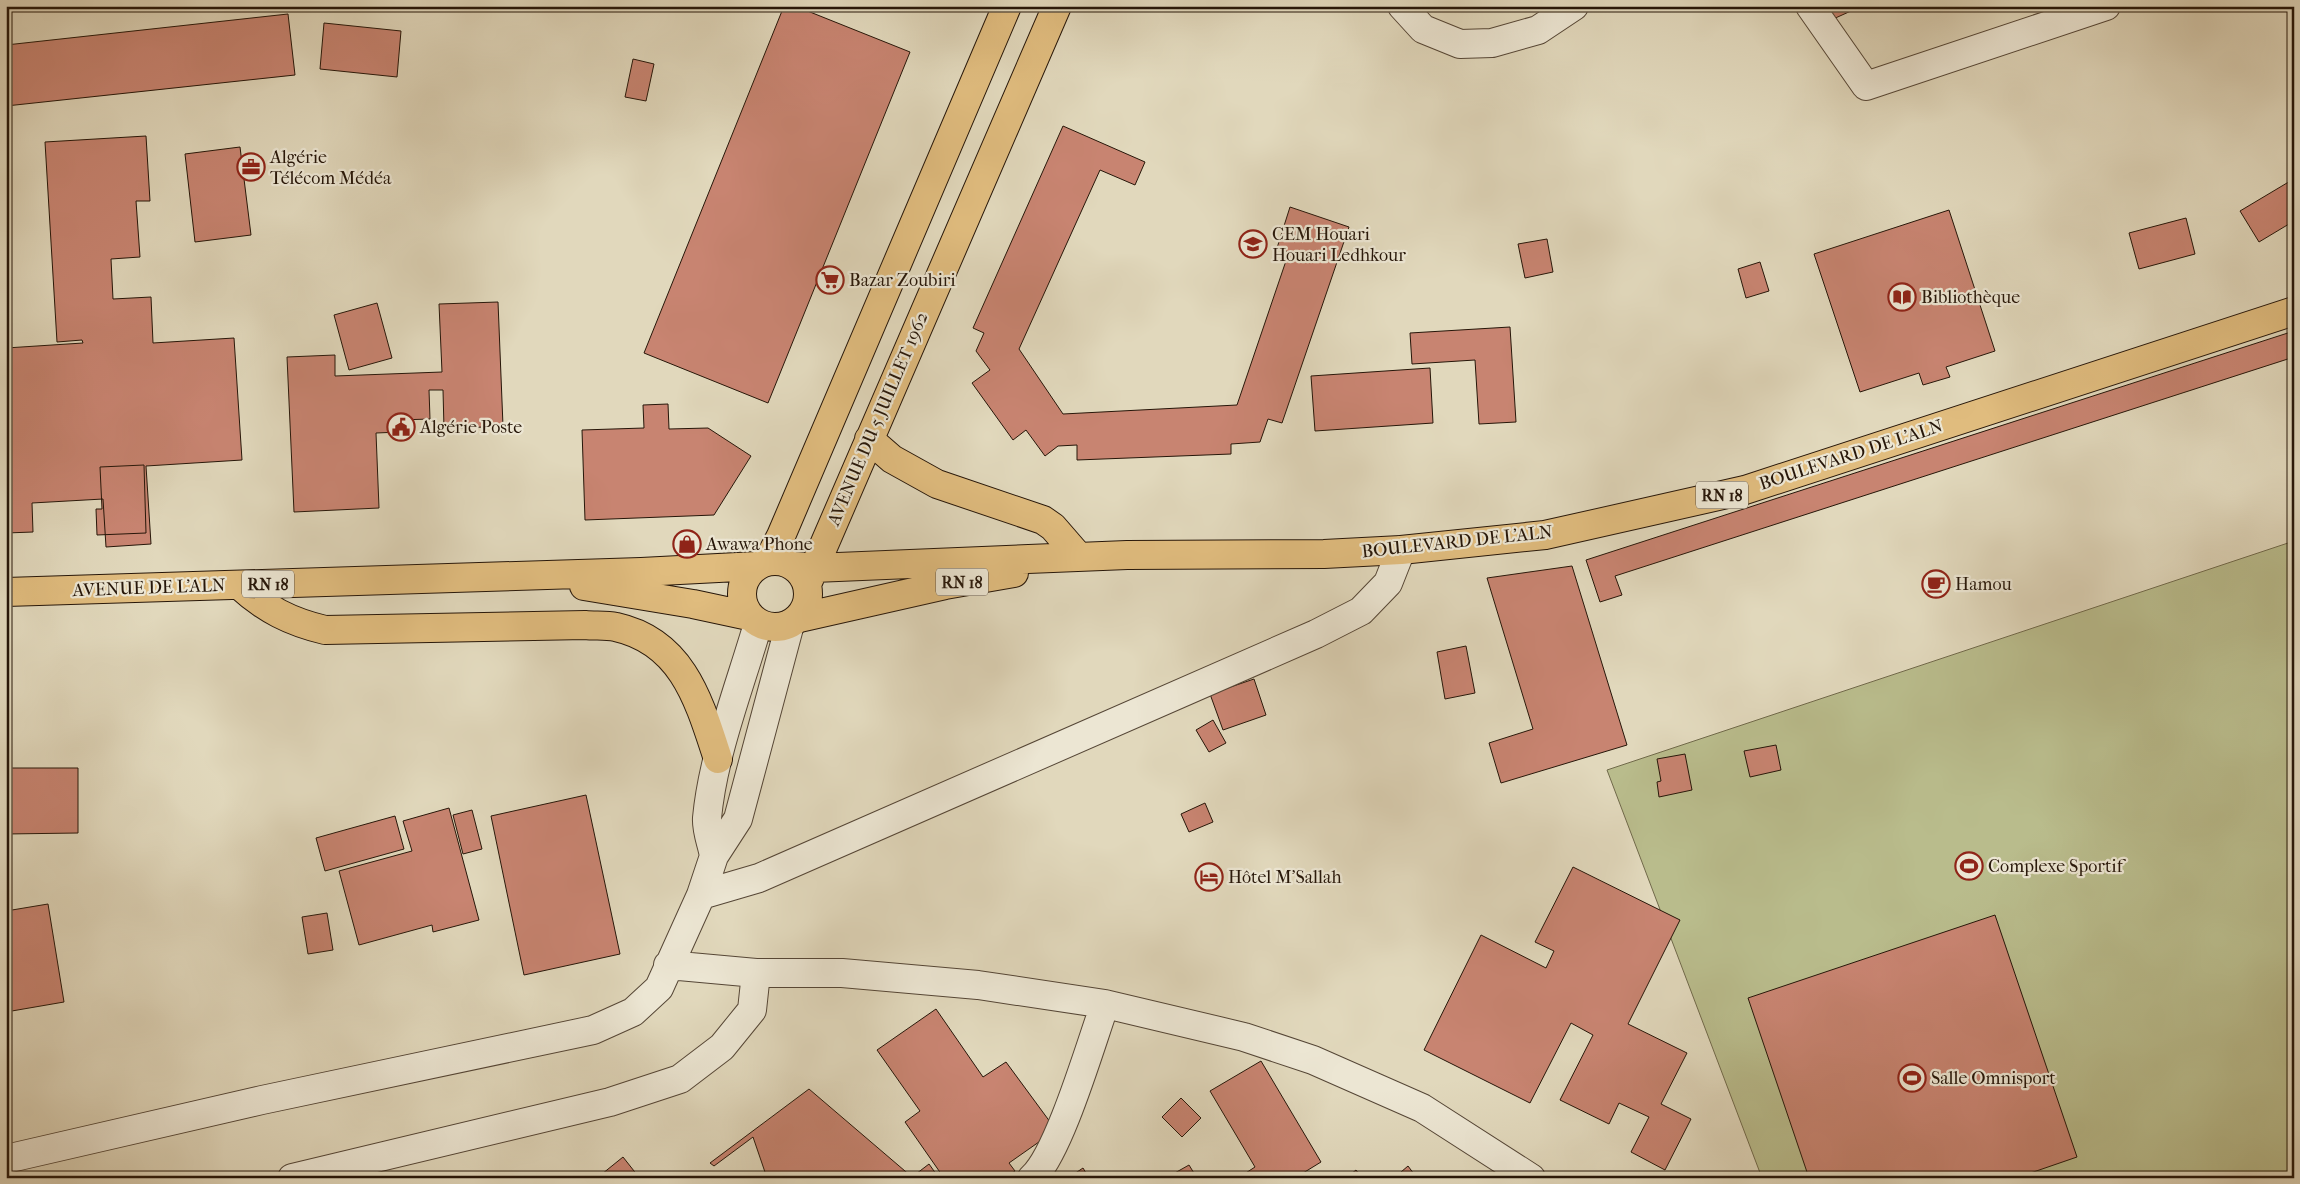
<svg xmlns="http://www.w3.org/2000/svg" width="2300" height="1184" font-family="'IM FELL French Canon',serif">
  <rect width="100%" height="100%" fill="#e1d8bc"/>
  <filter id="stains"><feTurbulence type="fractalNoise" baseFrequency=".004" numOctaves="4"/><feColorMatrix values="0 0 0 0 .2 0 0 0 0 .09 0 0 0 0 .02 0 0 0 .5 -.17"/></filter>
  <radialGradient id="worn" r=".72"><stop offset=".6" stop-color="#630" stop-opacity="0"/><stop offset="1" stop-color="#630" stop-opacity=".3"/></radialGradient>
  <path fill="#b9bc8c" stroke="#70694a" d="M2294 541V1178H1762L1607 770Z"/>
  <path fill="#c88471" stroke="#261609" d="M784 6H795L910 52 768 403 644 353Z
    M1825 6H1862L1831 20Z
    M288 14 295 75 6 106V45Z
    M324 23 401 31 397 77 320 69Z
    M633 59 654 64 646 101 625 97Z
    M1063 126 1145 162 1135 185 1100 170 1019 349 1063 414 1237 405 1289 252 1277 248 1290 207 1349 227 1282 423 1268 419 1260 442 1231 444V454L1077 460V445L1058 446 1045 456 1026 430 1013 440 972 383 990 370 976 351 984 333 973 328Z
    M146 136 150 201H136L140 257 111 259 113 299 151 297 153 343 234 338 242 460 146 466 151 544 106 547 103 499 32 503 33 532 6 533V348L83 343 82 340 57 342 45 142Z
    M240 147 251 235 195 242 185 154Z
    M2292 180 2294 221 2259 242 2240 211Z
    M1949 210 1995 351 1946 367 1950 377 1923 385 1919 373 1860 392 1814 254Z
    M2186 218 2195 254 2139 269 2129 233Z
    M6 226H10L6 262Z
    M1547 239 1553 272 1525 278 1518 244Z
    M1760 262 1769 291 1746 298 1738 269Z
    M498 302 503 426 444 429 443 390H429L430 419 399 420 400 432 376 433 379 508 294 512 287 357 335 355V376L442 372 439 304Z
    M377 303 392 358 349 370 334 315Z
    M1510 327 1516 422 1479 424 1475 360 1412 364 1410 333Z
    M2294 331V357L1615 576 1622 595 1600 602 1586 560Z
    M1430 368 1433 423 1315 431 1311 376Z
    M668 404 669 429 708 428 751 456 714 515 585 520 582 430 644 428 643 405Z
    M144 465 146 533 97 535 96 509H102L100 467Z
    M1572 566 1627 745 1501 783 1489 743 1533 729 1487 578Z
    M1466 646 1475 693 1445 699 1437 652Z
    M1254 679 1266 715 1223 730 1210 694Z
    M1213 720 1226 743 1209 752 1196 730Z
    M1776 745 1781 770 1750 777 1744 751Z
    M1685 754 1692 790 1659 797 1657 782 1661 781 1657 759Z
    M6 768H78V833L6 834Z
    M586 795 620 954 524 975 491 816Z
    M1205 803 1213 822 1189 832 1181 814Z
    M449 808 479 920 433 932 432 925 359 945 339 871 412 851 403 821Z
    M472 810 482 849 463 854 453 815Z
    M395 816 404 849 325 871 316 838Z
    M1573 867 1680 920 1628 1024 1687 1053 1661 1104 1691 1119 1665 1170 1631 1152 1649 1117 1619 1103 1609 1124 1560 1100 1593 1035 1571 1023 1530 1103 1424 1050 1481 935 1546 968 1554 951 1535 942Z
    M48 904 64 1002 6 1012V911Z
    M327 913 333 950 308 954 302 917Z
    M1995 915 2077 1157 2016 1178H1809L1748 998Z
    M936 1009 983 1077 1006 1062 1056 1130 1009 1163 1015 1171 1005 1178H944L905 1122 920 1111 877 1050Z
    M1261 1061 1321 1162 1295 1178H1238L1255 1167 1210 1091Z
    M809 1089 912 1177 929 1164 939 1178H767L753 1137 714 1166 710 1163Z
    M1181 1098 1201 1118 1182 1137 1162 1117Z
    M623 1157 638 1176 636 1178H597Z
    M1189 1165 1197 1178H1176L1173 1174Z
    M1408 1166 1417 1178H1394Z
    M1083 1168 1089 1178H1068Z
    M1356 1170 1362 1178H1346Z"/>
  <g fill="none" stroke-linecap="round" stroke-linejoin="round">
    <g stroke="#554636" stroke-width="30">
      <path id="minor" d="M1402 6 1423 29 1460 44 1492 43 1538 30 1574 6
        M1810 6 1866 86 2106 6
        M714 856C712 844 706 830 707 818 713 754 740 686 758 624
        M701 895 759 878 1316 634 1361 611 1388 583 1401 550
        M668 965 756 973H842L978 985 1105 1004 1244 1037 1313 1060 1422 1108 1531 1178
        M6 1159 262 1100 593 1030 633 1012 659 988 701 895 714 856 738 819 790 624
        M292 1178 610 1102 680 1079 722 1047 752 1010 756 973
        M1032 1178C1059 1154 1091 1043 1105 1004"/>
    </g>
    <g stroke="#261609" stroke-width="30">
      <path id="major" d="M869 439 892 459 937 484 1043 520 1053 527 1079 557
        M742 594a33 33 0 1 1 66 0a33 33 0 1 1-66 0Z
        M768 561 781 536 1007 6
        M794 566 814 568 1127 555 1324 554 1401 550 1545 535 1745 490 2294 311
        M808 582 1057 6
        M239 585C265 609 291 622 325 630L585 625C595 626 606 625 616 627 683 642 699 701 718 759
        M584 586 693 604 749 616
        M6 592 641 572 757 566
        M799 618 945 585 1014 573"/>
    </g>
    <use href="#minor" stroke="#ece6d3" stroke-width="28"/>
    <use href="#major" stroke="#e0bc7e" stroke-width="28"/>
  </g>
  <defs>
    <g id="office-ring" transform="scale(1.4375)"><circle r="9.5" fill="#ece6d3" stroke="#8f2418" stroke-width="1.5"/><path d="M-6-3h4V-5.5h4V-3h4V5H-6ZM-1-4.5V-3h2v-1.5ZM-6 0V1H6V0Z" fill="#8f2418"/></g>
    <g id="school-ring" transform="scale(1.4375)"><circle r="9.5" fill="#ece6d3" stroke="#8f2418" stroke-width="1.5"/><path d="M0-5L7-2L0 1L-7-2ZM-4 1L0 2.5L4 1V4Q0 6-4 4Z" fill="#8f2418"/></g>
    <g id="supermarket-ring" transform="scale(1.4375)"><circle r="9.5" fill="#ece6d3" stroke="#8f2418" stroke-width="1.5"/><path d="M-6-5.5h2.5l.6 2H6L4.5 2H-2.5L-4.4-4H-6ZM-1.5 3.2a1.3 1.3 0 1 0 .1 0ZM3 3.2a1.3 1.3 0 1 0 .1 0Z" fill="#8f2418"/></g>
    <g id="library-ring" transform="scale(1.4375)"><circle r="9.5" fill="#ece6d3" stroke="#8f2418" stroke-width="1.5"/><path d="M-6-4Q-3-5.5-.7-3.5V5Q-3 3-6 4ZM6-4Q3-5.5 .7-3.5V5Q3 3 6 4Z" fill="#8f2418"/></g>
    <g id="civic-ring" transform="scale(1.4375)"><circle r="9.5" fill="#ece6d3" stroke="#8f2418" stroke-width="1.5"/><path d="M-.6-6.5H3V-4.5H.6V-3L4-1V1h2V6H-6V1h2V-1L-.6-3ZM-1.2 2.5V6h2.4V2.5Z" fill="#8f2418"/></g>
    <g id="shop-ring" transform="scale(1.4375)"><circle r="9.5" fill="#ece6d3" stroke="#8f2418" stroke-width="1.5"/><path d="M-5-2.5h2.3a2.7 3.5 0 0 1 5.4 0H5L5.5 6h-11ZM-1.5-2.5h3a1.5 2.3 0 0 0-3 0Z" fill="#8f2418"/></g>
    <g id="cafe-ring" transform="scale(1.4375)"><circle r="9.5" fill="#ece6d3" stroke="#8f2418" stroke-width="1.5"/><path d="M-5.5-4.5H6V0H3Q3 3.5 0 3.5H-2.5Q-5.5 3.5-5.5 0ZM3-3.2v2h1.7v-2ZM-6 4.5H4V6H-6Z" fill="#8f2418"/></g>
    <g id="stadium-ring" transform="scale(1.4375)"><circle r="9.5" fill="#ece6d3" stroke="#8f2418" stroke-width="1.5"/><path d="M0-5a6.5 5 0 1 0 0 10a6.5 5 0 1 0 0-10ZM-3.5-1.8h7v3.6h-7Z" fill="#8f2418"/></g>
    <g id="hotel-ring" transform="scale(1.4375)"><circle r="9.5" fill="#ece6d3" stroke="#8f2418" stroke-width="1.5"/><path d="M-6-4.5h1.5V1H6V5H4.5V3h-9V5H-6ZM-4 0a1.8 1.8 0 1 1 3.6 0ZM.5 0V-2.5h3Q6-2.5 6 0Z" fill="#8f2418"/></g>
  </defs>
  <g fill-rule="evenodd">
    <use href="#office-ring" x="251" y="167"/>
    <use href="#school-ring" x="1253" y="244"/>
    <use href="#supermarket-ring" x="830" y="280"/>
    <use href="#library-ring" x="1902" y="297"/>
    <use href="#civic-ring" x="401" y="427"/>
    <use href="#shop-ring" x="687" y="544"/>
    <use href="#cafe-ring" x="1936" y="584"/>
    <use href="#stadium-ring" x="1969" y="866"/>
    <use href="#hotel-ring" x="1209" y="877"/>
    <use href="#stadium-ring" x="1912" y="1078"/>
  </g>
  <g text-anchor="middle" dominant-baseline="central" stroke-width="4.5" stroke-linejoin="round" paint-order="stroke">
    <g fill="#ece6d3" stroke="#615446" stroke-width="1">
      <rect x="1696" y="481.5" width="52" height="27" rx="4"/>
      <rect x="936" y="568.5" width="52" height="27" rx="4"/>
      <rect x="242" y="570.5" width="52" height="27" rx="4"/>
    </g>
    <g font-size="16" font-weight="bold" fill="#261609">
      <text x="1722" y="495">RN 18</text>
      <text x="962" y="582">RN 18</text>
      <text x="268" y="584">RN 18</text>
    </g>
    <g font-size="18" fill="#261609" stroke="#ece6d3" text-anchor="start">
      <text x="270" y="157">Algérie<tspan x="270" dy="21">Télécom Médéa</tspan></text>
      <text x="1272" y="234">CEM Houari<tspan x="1272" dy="21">Houari Ledhkour</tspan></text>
      <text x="849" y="280">Bazar Zoubiri</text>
      <text x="1921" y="297">Bibliothèque</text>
      <text x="420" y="427">Algérie Poste</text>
      <text x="706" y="544">Awawa Phone</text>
      <text x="1955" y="584">Hamou</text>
      <text x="1988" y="866">Complexe Sportif</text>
      <text x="1228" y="877">Hôtel M'Sallah</text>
      <text x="1931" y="1078">Salle Omnisport</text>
    </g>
    <g font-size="18" fill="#261609" stroke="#ece6d3">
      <text transform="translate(878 419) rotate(-67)">AVENUE DU 5 JUILLET 1962</text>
      <text transform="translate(1851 455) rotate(-18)">BOULEVARD DE L'ALN</text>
      <text transform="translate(1457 542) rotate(-6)">BOULEVARD DE L'ALN</text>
      <text transform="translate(149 588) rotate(-2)">AVENUE DE L'ALN</text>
    </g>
  </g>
  <rect width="2300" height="1184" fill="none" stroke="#e1d8bc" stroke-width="25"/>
  <rect x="8" y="8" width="2285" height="1169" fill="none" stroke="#261609" stroke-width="2.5"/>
  <rect x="12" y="12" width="2275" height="1159" fill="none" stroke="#261609"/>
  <rect width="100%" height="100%" filter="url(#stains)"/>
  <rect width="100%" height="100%" fill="url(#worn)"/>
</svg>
